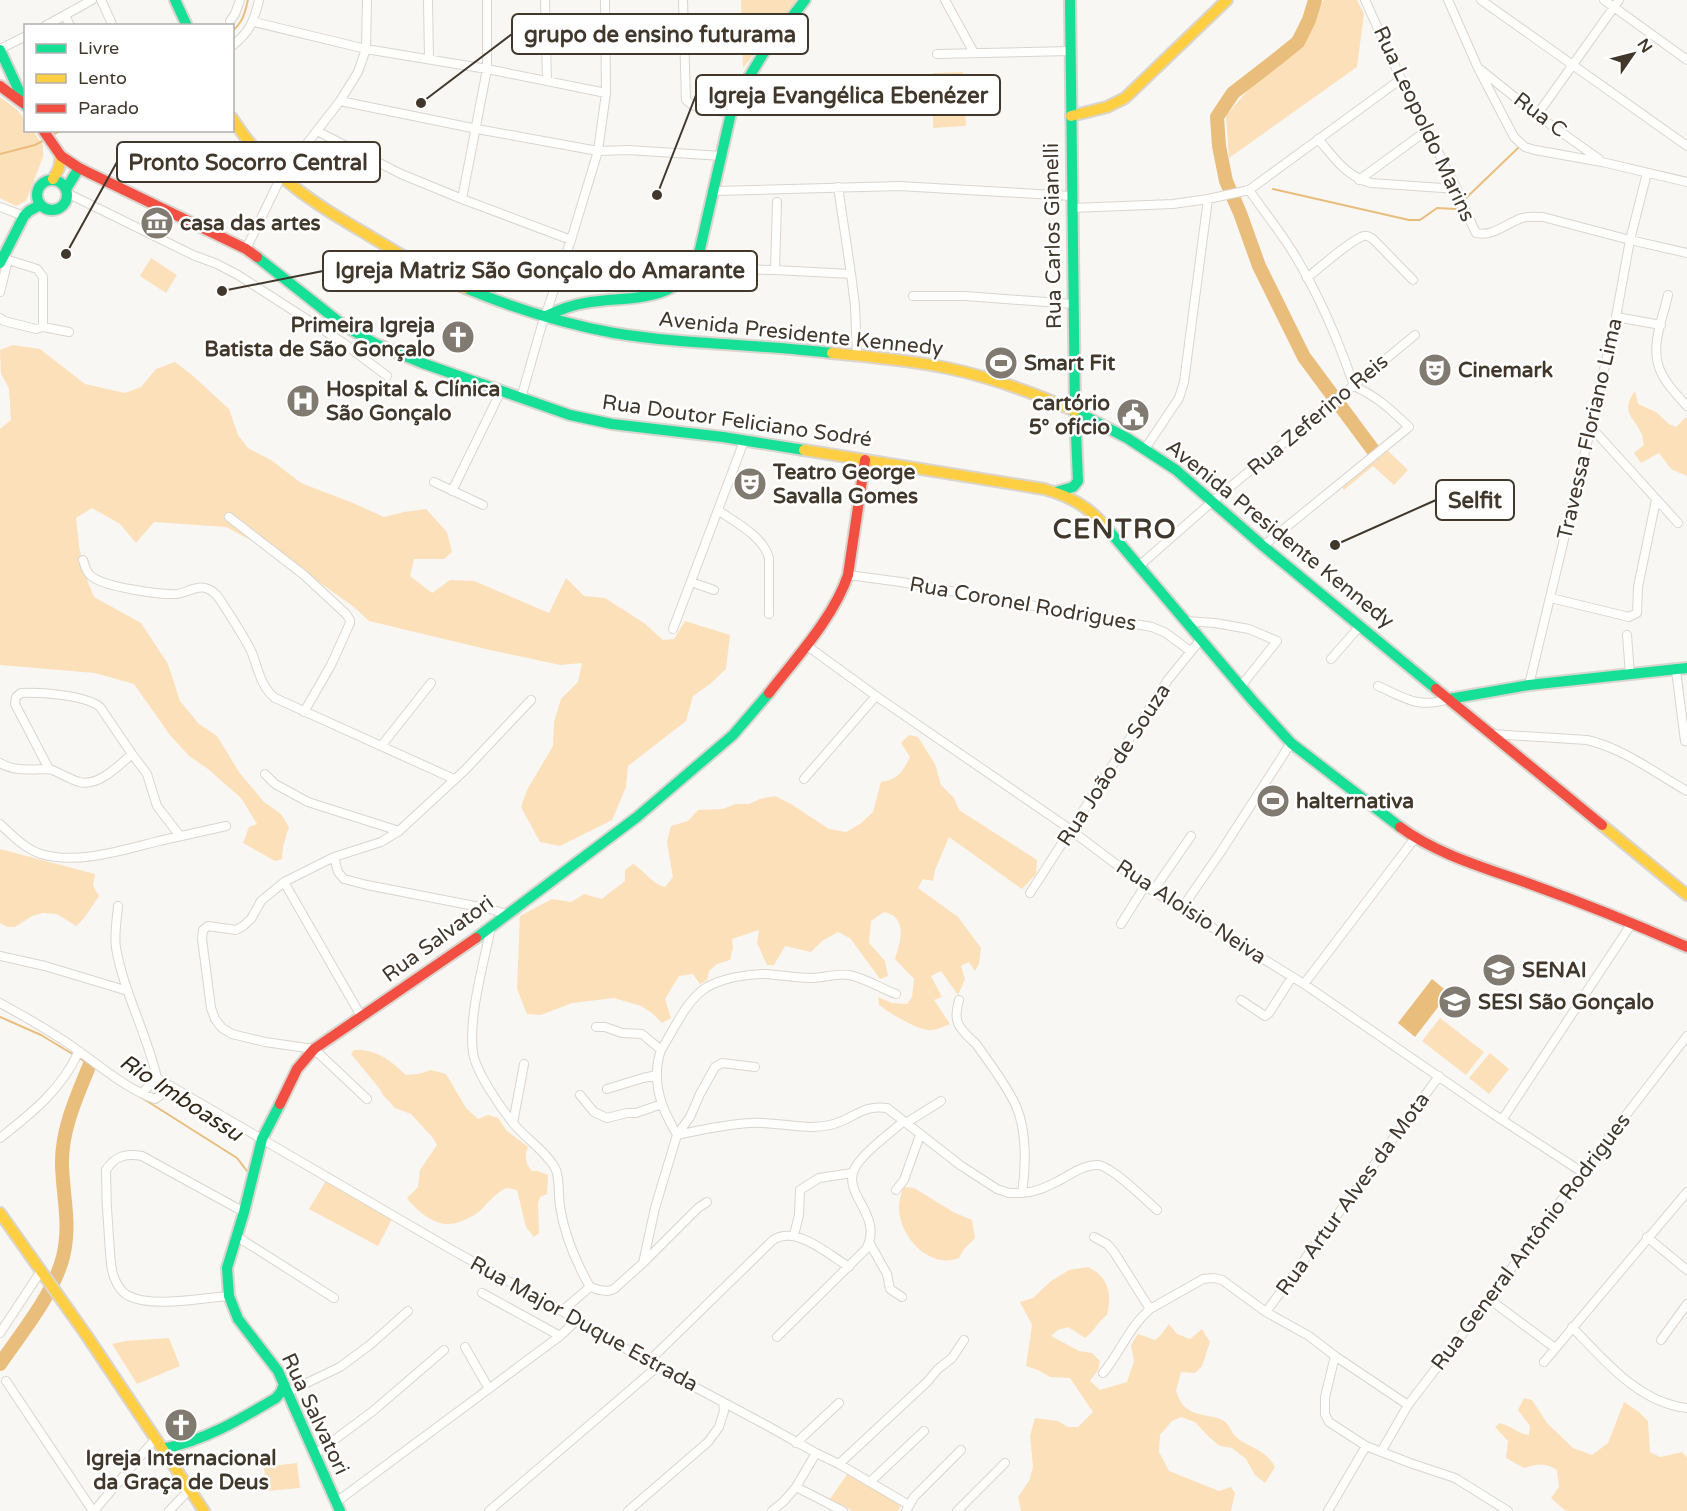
<svg xmlns="http://www.w3.org/2000/svg" width="1687" height="1511" font-family="'Varela Round',sans-serif">
  <rect width="100%" height="100%" fill="#f9f7f4"/>
  <path fill="#fce0b9" d="M741 0H798L743 68Z
    M1324 0H1357L1364 14 1357 67 1229 158 1226 116Z
    M963 72 966 126 933 128V73Z
    M0 97C13 107 26 113 26 130L33 131 43 145V157L26 201 16 206 0 198Z
    M151 258 177 275 166 293 140 276Z
    M13 345 40 349 85 384 125 393 141 387 156 369 175 362 192 375 229 409 238 435 248 448 271 460 301 483 353 503 384 517 404 512 426 509 447 532 452 552 444 559H414L410 576 432 593 450 580 474 581 549 613 566 578 584 596 605 598 644 623 663 640 674 639 685 621 730 635 726 669 710 684 693 696 686 721 628 766 626 787 612 820 560 846 540 842 521 807 527 790 553 746 554 722 561 699 578 682 582 663 560 665 490 650 369 621 354 607 288 560 226 527 154 522 136 543 120 524 92 508 76 518 79 546 86 577 94 597 141 623 168 664 180 701 199 724 217 736 239 772 264 802 281 814 289 827 283 846 282 859 275 861 243 843 249 827 257 824 241 798 208 769 189 756 170 735 134 684 95 673 0 665V429L11 420 9 388 1 374 0 350Z
    M1635 391 1638 404 1656 412 1669 424 1676 427 1685 418H1687V476L1671 469 1659 453 1641 463 1634 453 1644 445C1643 441 1643 438 1642 435 1635 417 1619 414 1635 391Z
    M1386 449 1408 470 1394 485 1373 466 1344 490 1341 486Z
    M909 735 918 737 935 764 941 785 954 798 959 810 1037 860 1036 874 1022 889 949 837 935 870 933 881 923 879 918 888 958 917 981 948 979 964 975 971 969 962 961 966 965 979 958 995 941 971 931 976 942 997 934 1000 950 1024C943 1027 935 1031 927 1030 913 1027 891 1014 879 1005L878 997 892 1003 907 1004 912 997 914 979 895 959C899 946 906 927 894 916 891 914 887 913 884 912L871 921 869 943 885 961 888 976 880 979 850 938 838 932 822 941 811 952 785 946 774 965H767L757 943 759 930 732 939 733 947 730 960 717 964 709 971 707 980 700 984 693 974 679 976 665 999 671 1018 662 1023 652 1013 641 1006 614 998 572 1003 541 1015 527 1014 517 989 520 916 552 899 571 902 584 894 602 899C609 892 617 888 625 881V870L633 864C645 871 652 884 665 887L673 877 667 842 671 826 688 821 698 810 723 809 735 804H749L760 799 775 796 791 804 829 829 846 832 860 824 873 812 881 782C898 779 902 773 910 757L901 743Z
    M0 849 95 874 93 886 99 896 85 917 76 926 57 914 43 913 32 916 15 927H7L0 923Z
    M1440 1018 1484 1052 1466 1075 1422 1041Z
    M354 1050C377 1049 390 1060 406 1075L418 1074 431 1070 446 1074 466 1108 478 1119 488 1115 498 1118 507 1131 528 1147C524 1157 525 1163 532 1171H538L548 1175 547 1194 540 1197 538 1203 539 1233 534 1237 526 1227 517 1190 506 1188C495 1194 489 1201 481 1210 473 1217 457 1225 446 1224 431 1223 415 1209 407 1198L418 1187 420 1170 437 1145 433 1138 411 1114 395 1108 383 1095 380 1089 351 1054Z
    M1490 1053 1509 1069 1489 1094 1469 1078Z
    M327 1179 392 1219 378 1246 309 1209Z
    M903 1187 914 1188 955 1213 972 1220 975 1238 964 1249 959 1258C930 1270 898 1236 899 1206 899 1200 902 1193 903 1187Z
    M1088 1267C1109 1277 1112 1294 1107 1315 1098 1321 1094 1332 1085 1338L1068 1327 1058 1330 1051 1336 1079 1351 1092 1353 1100 1361 1098 1370 1090 1381 1100 1390 1127 1382 1134 1361 1131 1345 1138 1334 1155 1340 1160 1336 1169 1324 1177 1334 1190 1339 1202 1329 1210 1342 1202 1366 1195 1373 1181 1372 1176 1391C1178 1396 1181 1404 1185 1407 1196 1417 1212 1414 1224 1421 1230 1425 1231 1432 1235 1436 1249 1449 1264 1447 1275 1467L1265 1483 1255 1475 1246 1459 1232 1448 1220 1446 1209 1437 1195 1422 1181 1417 1172 1421 1160 1435 1159 1452 1169 1471 1219 1491 1231 1487 1235 1493 1231 1511H1021L1018 1497 1029 1481 1033 1467 1030 1436 1035 1418 1058 1421 1068 1427H1078L1093 1412 1070 1378 1050 1377 1038 1370 1026 1366 1032 1325 1020 1302 1033 1298 1051 1281 1069 1270Z
    M169 1338 180 1366 137 1384 112 1344 125 1341Z
    M1524 1398 1532 1400 1547 1423 1573 1448 1592 1455 1608 1443 1624 1402 1639 1412 1648 1421 1650 1452 1660 1457 1682 1452 1687 1457V1511H1567L1562 1508 1551 1498 1559 1487 1557 1470C1544 1462 1538 1464 1524 1468L1506 1458 1508 1441 1495 1427 1500 1423C1512 1426 1518 1434 1529 1435L1530 1426 1518 1410Z
    M297 1463 300 1488 267 1491 264 1467Z
    M848 1473 902 1504 898 1511H852L830 1499Z"/>
  <path fill="#e9be7c" d="M1432 979 1449 993 1415 1037 1398 1023Z"/>
  <g fill="none" stroke-linecap="round" stroke-linejoin="round">
    <path stroke="#e9be7c" stroke-width="2" d="M232 31C243 23 245 12 248 0
      M53 135 62 130
      M0 154 35 145 46 139
      M1226 178 1231 179
      M1273 189 1409 220H1420L1437 208 1456 209 1460 204
      M1464 200 1518 148
      M0 1017 41 1035 94 1067
      M139 1096 237 1158 247 1171"/>
    <path stroke="#e9be7c" stroke-width="14" d="M1315 0 1309 20 1298 42 1277 59 1233 93 1217 117 1219 146 1226 181 1240 213 1259 266 1304 357 1373 450
      M0 1364C22 1332 53 1295 63 1257 71 1224 63 1198 62 1165 61 1130 77 1096 90 1064"/>
    <g stroke="#dad5ce" stroke-width="10">
      <path id="street" d="M101 0 113 26
        M428 0 429 59
        M545 0 547 81
        M683 0 686 100C697 111 716 110 731 113
        M945 0 974 53
        M1365 0 1401 79 1457 189 1460 199 1476 233C1493 237 1507 223 1522 218 1529 216 1536 217 1543 217L1630 240 1687 253
        M1448 0 1478 68 1514 137 1525 147 1535 150 1602 162 1687 182
        M1481 0 1687 146
        M1604 0 1687 60
        M65 15 70 26
        M230 21 235 14 240 0
        M254 22 366 49 487 69 606 93
        M45 26 92 0
        M232 46C250 32 254 21 259 0
        M0 49 26 36
        M937 54 1070 51
        M1481 70 1537 115 1599 159
        M340 101 477 129 598 151 628 150 722 156
        M1537 115 1619 0
        M317 131 401 174 462 199 571 240
        M1318 139C1334 157 1346 177 1371 183L1457 189
        M1359 180 1426 131
        M838 187 851 274
        M1249 190C1265 213 1283 235 1297 259 1319 296 1340 345 1354 386 1379 398 1389 408 1409 427L1263 546
        M715 191 899 186 1072 196
        M67 193 193 255 217 264 238 275 342 342 387 376
        M462 199 487 69V0
        M777 202 775 270 851 274 855 306 857 356
        M0 207 24 216
        M1072 208 1173 204 1208 199 1249 190 1401 79
        M246 249 281 177 340 101 358 72 366 49 367 0
        M2 258 37 269 43 277V327L69 332
        M698 258C722 271 749 269 775 270
        M1307 278C1318 269 1353 238 1364 236 1367 235 1370 237 1373 239L1413 280
        M0 292 8 260
        M1668 295C1663 317 1652 342 1658 364 1662 380 1676 394 1687 406
        M913 296H965L1073 304
        M1616 317 1661 325
        M0 318 4 321 36 329 43 327
        M521 398 541 328 571 240 598 151 606 93 605 0
        M1591 427 1678 523
        M1145 449 1179 398 1184 382 1208 199
        M434 482 483 505
        M452 491 501 391
        M718 510C736 523 763 536 769 558V614
        M229 517 304 575 346 614 350 620V623L331 665 304 712
        M83 560C85 566 86 572 91 576 104 587 160 595 177 594 187 593 198 584 208 589 217 592 221 602 226 609 235 623 245 638 252 653 258 669 261 687 275 698L454 779
        M1139 566 1213 501 1415 335
        M848 575 901 582 1152 627 1166 633 1190 651
        M691 582 714 590
        M1551 598 1629 617 1637 613 1638 587 1656 500
        M1186 621 1215 623 1249 629 1277 641 1241 686
        M673 629 744 441
        M1627 635 1630 675
        M806 645 876 696 1064 825 1145 886 1304 984 1493 1114 1582 1172
        M1331 659 1360 626
        M1676 670 1685 741
        M1529 685 1591 427 1616 317 1630 240 1647 173
        M1378 686C1405 698 1418 709 1449 699
        M1491 734 1587 740C1623 748 1655 773 1687 791
        M382 745 431 683
        M0 763C16 772 31 769 49 769L15 704 16 697 21 693C41 692 85 695 100 707L132 754
        M49 769C59 772 69 779 79 782 99 787 119 765 132 754L147 774 157 806 180 836
        M265 774 275 784 308 802 399 831
        M804 779 876 696
        M0 824C12 835 25 849 41 854 77 865 123 850 159 841 181 836 204 831 226 826
        M334 857 338 872 344 879 367 885 490 909 507 914
        M284 882 361 1016
        M1153 891 1191 836
        M1030 893 1167 681 1201 639
        M118 906C117 919 114 934 116 948 124 993 147 1034 157 1078L454 1251 562 1311 648 1362 766 1425 816 1453 839 1464 909 1505
        M1182 908 1220 853 1291 743
        M1121 924 1145 886
        M491 927C484 962 468 1018 473 1052 475 1071 501 1108 513 1123 524 1137 550 1155 556 1170 560 1181 558 1194 560 1206 564 1234 576 1262 590 1287
        M0 956 45 966 128 991
        M1304 984 1415 838
        M1241 1000 1265 1016 1269 1013 1292 977
        M0 1003C27 1018 55 1033 80 1052 104 1069 127 1089 155 1099L164 1093 170 1086
        M596 1027H605L622 1033 642 1034 661 1050
        M607 1089 643 1078 657 1075
        M142 1093 157 1078
        M580 1095 594 1112 607 1118 627 1113H636L662 1104
        M367 1099 314 1049 265 1042 232 1034 222 1028 215 1019 211 1008 202 939 203 930 208 926 236 930 243 926 251 919 261 901 284 882 334 857 381 842 399 831 465 770 531 700
        M1502 1120 1632 923
        M513 1123 524 1064
        M906 1123 941 1101
        M677 1135C701 1130 726 1124 751 1123 776 1121 805 1131 830 1125 853 1120 862 1104 887 1108L960 1165 997 1189 1009 1193H1022C1026 1167 1027 1131 1016 1106 1009 1090 987 1059 976 1044 970 1038 961 1031 958 1023 955 1016 957 1007 959 1000
        M677 1135 690 1117 700 1094 715 1067 722 1063 755 1067
        M0 1138C32 1113 62 1089 79 1051
        M896 1190 904 1180 920 1135
        M1022 1193C1038 1192 1048 1186 1062 1179 1072 1173 1085 1165 1097 1165 1109 1164 1146 1200 1157 1210
        M794 1235 799 1215 800 1190 819 1178 852 1173
        M236 1236 334 1298
        M1094 1237 1107 1244 1114 1252 1150 1309
        M1647 1237 1687 1270
        M869 1242 887 1274 890 1289 902 1297
        M643 1263 655 1208 677 1135C672 1125 665 1114 662 1104 656 1086 655 1067 661 1050 674 1030 686 1000 707 987 724 978 747 974 766 974 781 975 796 978 812 978 824 978 836 973 849 975 865 978 880 988 896 994
        M482 1293 560 1336
        M229 1296C203 1298 152 1308 129 1296 120 1292 114 1280 112 1270 110 1260 110 1249 109 1238 107 1215 106 1193 106 1170 115 1156 126 1153 142 1156L244 1212
        M1489 1299 1555 1348
        M562 1311 590 1287 599 1290 608 1291 614 1289 643 1263 698 1208 707 1202
        M1266 1312 1439 1076
        M1572 1327C1604 1360 1639 1403 1687 1408
        M0 1333 41 1271
        M777 1337 866 1249C884 1216 843 1195 854 1170 860 1155 890 1133 904 1121
        M1661 1340 1687 1304
        M465 1347 489 1389
        M1335 1356 1325 1397V1414L1329 1422 1366 1446 1410 1463 1455 1478 1508 1511
        M648 1362 773 1240C796 1225 828 1254 849 1267
        M1544 1362 1687 1192
        M1103 1373C1120 1353 1129 1327 1150 1309L1203 1279 1214 1278 1222 1280 1266 1312 1309 1336 1335 1356 1408 1405
        M6 1381 93 1511
        M288 1392 340 1367 371 1344 408 1311
        M796 1443 839 1403
        M1381 1452 1408 1405 1489 1299 1582 1172 1687 1036
        M314 1455 373 1411 444 1350
        M839 1464 927 1382 938 1369 952 1358 964 1340
        M870 1482 924 1431
        M796 1487 843 1511
        M335 1503 560 1336 577 1320
        M94 1511 155 1439
        M169 1511 189 1490
        M489 1511 657 1367
        M628 1511 708 1442 719 1427 724 1411 723 1402
        M772 1511 784 1501 796 1487 816 1453
        M906 1511 914 1497 961 1450
        M957 1511 1005 1463
        M1328 1511 1366 1446"/>
    </g>
    <g stroke="#dad5ce" stroke-width="14">
      <path id="fast" d="M175 0 187 26
        M0 50 26 106
        M37 195a15 15 0 1 1 30 0a15 15 0 1 1-30 0Z
        M66 189 79 168
        M257 257 343 325 376 344 422 363 570 415 612 424 723 437 804 450
        M0 263 24 216 29 211 40 205
        M465 288C511 307 565 324 614 333 686 345 759 344 832 353
        M546 316C559 310 571 305 585 303 631 295 684 306 700 249L731 113 746 82 763 54 805 0
        M1075 411 1127 438 1176 470 1263 546 1436 689
        M1056 492 1073 487 1078 481 1075 411 1070 0
        M1105 526 1253 701 1291 743 1400 827
        M1449 699 1529 685 1687 668
        M476 938 637 817 733 735 769 693
        M280 1104 262 1139 244 1212 227 1268 229 1296 238 1319 278 1371 340 1511
        M162 1449C204 1441 239 1420 276 1398L281 1392 284 1384"/>
    </g>
    <g stroke="#dad5ce" stroke-width="14">
      <path id="slow" d="M1071 116 1107 107 1125 98 1227 0
        M232 118C270 178 314 203 373 238 403 256 433 275 465 288
        M53 179 59 168 61 156
        M832 353C870 357 909 360 947 368 991 377 1034 393 1075 411
        M804 450 1044 489C1069 496 1088 506 1105 526
        M1602 825 1687 895
        M0 1213 87 1336 204 1511"/>
    </g>
    <g stroke="#dad5ce" stroke-width="14">
      <path id="jam" d="M0 86 23 103
        M43 130 61 156 79 168 246 249 257 257
        M1436 689 1602 825
        M769 693C796 658 834 617 848 575L865 460
        M1400 827C1438 855 1486 868 1530 884 1583 903 1635 924 1687 947
        M280 1104 297 1069 314 1049 476 938"/>
    </g>
    <use href="#street" stroke="#fefefd" stroke-width="8"/>
    <use href="#fast" stroke="#16e098" stroke-width="10"/>
    <use href="#slow" stroke="#ffcf43" stroke-width="10"/>
    <use href="#jam" stroke="#f24e42" stroke-width="10"/>
  </g>
  <defs>
    <g id="museum-disc" transform="scale(1.725)"><circle r="9.5" fill="#817a71" stroke="#fff"/><path d="M0-6L6-3V-2H-6V-3ZM-5-1h2V3h-2ZM-1-1h2V3h-2ZM3-1h2V3H3ZM-6 4H6V6H-6Z" fill="#fff"/></g>
    <g id="church-disc" transform="scale(1.725)"><circle r="9.5" fill="#817a71" stroke="#fff"/><path d="M-1.2-6h2.4v3.5h3.3v2.4h-3.3V6h-2.4V-.1h-3.3v-2.4h3.3Z" fill="#fff"/></g>
    <g id="stadium-disc" transform="scale(1.725)"><circle r="9.5" fill="#817a71" stroke="#fff"/><path d="M0-5a6.5 5 0 1 0 0 10a6.5 5 0 1 0 0-10ZM-3.5-1.8h7v3.6h-7Z" fill="#fff"/></g>
    <g id="theatre-disc" transform="scale(1.725)"><circle r="9.5" fill="#817a71" stroke="#fff"/><path d="M-5-5.5Q0-4 5-5.5V0Q5 5 0 6Q-5 5-5 0ZM-3.3-2.5H-1v1.5H-3.3ZM1-2.5H3.3v1.5H1ZM-2.8 1Q0 5.5 2.8 1Z" fill="#fff"/></g>
    <g id="hospital-disc" transform="scale(1.725)"><circle r="9.5" fill="#817a71" stroke="#fff"/><path d="M-5-5h3v3.5h4V-5h3V5h-3V1.5h-4V5h-3Z" fill="#fff"/></g>
    <g id="civic-disc" transform="scale(1.725)"><circle r="9.5" fill="#817a71" stroke="#fff"/><path d="M-.6-6.5H3V-4.5H.6V-3L4-1V1h2V6H-6V1h2V-1L-.6-3ZM-1.2 2.5V6h2.4V2.5Z" fill="#fff"/></g>
    <g id="university-disc" transform="scale(1.725)"><circle r="9.5" fill="#817a71" stroke="#fff"/><path d="M0-5L7-2L0 1L-7-2ZM-4 1L0 2.5L4 1V4Q0 6-4 4Z" fill="#fff"/></g>
    <g id="school-disc" transform="scale(1.725)"><circle r="9.5" fill="#817a71" stroke="#fff"/><path d="M0-5L7-2L0 1L-7-2ZM-4 1L0 2.5L4 1V4Q0 6-4 4Z" fill="#fff"/></g>
  </defs>
  <g fill-rule="evenodd">
    <use href="#museum-disc" x="157" y="223"/>
    <use href="#church-disc" x="458" y="337"/>
    <use href="#stadium-disc" x="1001" y="363"/>
    <use href="#theatre-disc" x="1435" y="370"/>
    <use href="#hospital-disc" x="303" y="401"/>
    <use href="#civic-disc" x="1133" y="415"/>
    <use href="#theatre-disc" x="750" y="484"/>
    <use href="#stadium-disc" x="1273" y="801"/>
    <use href="#university-disc" x="1499" y="970"/>
    <use href="#school-disc" x="1455" y="1002"/>
    <use href="#church-disc" x="181" y="1425"/>
  </g>
  <g text-anchor="middle" dominant-baseline="central" stroke-width="5" stroke-linejoin="round" paint-order="stroke">
    <g font-size="21" fill="#41372b" stroke="#fff">
      <text transform="translate(1540 115) rotate(37)">Rua C</text>
      <text transform="translate(1424 124) rotate(65)">Rua Leopoldo Marins</text>
      <text transform="translate(1053 236) rotate(-91)">Rua Carlos Gianelli</text>
      <text transform="translate(801 334) rotate(6)">Avenida Presidente Kennedy</text>
      <text transform="translate(1318 415) rotate(-40)">Rua Zeferino Reis</text>
      <text transform="translate(737 421) rotate(8)">Rua Doutor Feliciano Sodré</text>
      <text transform="translate(1590 429) rotate(-77)">Travessa Floriano Lima</text>
      <text transform="translate(1280 534) rotate(39)">Avenida Presidente Kennedy</text>
      <text transform="translate(1023 604) rotate(10)">Rua Coronel Rodrigues</text>
      <text transform="translate(1114 765) rotate(-57)">Rua João de Souza</text>
      <text transform="translate(1191 912) rotate(33)">Rua Aloisio Neiva</text>
      <text transform="translate(438 939) rotate(-36)">Rua Salvatori</text>
      <text transform="translate(1353 1194) rotate(-54)">Rua Artur Alves da Mota</text>
      <text transform="translate(1531 1242) rotate(-53)">Rua General Antônio Rodrigues</text>
      <text transform="translate(584 1324) rotate(29)">Rua Major Duque Estrada</text>
      <text transform="translate(315 1414) rotate(65)">Rua Salvatori</text>
    </g>
    <g font-size="21" font-weight="bold" fill="#41372b" stroke="#fff" text-anchor="start">
      <text x="180" y="223">casa das artes</text>
      <text x="435" y="325" text-anchor="end">Primeira Igreja<tspan x="435" dy="24">Batista de São Gonçalo</tspan></text>
      <text x="1024" y="363">Smart Fit</text>
      <text x="1458" y="370">Cinemark</text>
      <text x="326" y="389">Hospital &amp; Clínica<tspan x="326" dy="24">São Gonçalo</tspan></text>
      <text x="1110" y="403" text-anchor="end">cartório<tspan x="1110" dy="24">5° ofício</tspan></text>
      <text x="773" y="472">Teatro George<tspan x="773" dy="24">Savalla Gomes</tspan></text>
      <text x="1296" y="801">halternativa</text>
      <text x="1522" y="970">SENAI</text>
      <text x="1478" y="1002">SESI São Gonçalo</text>
      <text x="181" y="1458" text-anchor="middle">Igreja Internacional<tspan x="181" dy="24">da Graça de Deus</tspan></text>
    </g>
    <g font-size="22" font-style="italic" fill="#332717" stroke="#fff">
      <text transform="translate(181 1098) rotate(33)">Rio Imboassu</text>
    </g>
    <g font-size="27" font-weight="bold" letter-spacing="1.5" fill="#41372b" stroke="#fff">
      <text x="1115" y="529">CENTRO</text>
    </g>
  </g>
  <path fill="none" stroke="#41372b" stroke-width="2" d="M421 103L512 34M657 195L696 95M66 254L117 162M222 291L323 271M1335 545L1436 500"/>
  <g fill="#41372b" stroke="#fff" stroke-width="2">
    <circle cx="421" cy="103" r="6"/>
    <circle cx="657" cy="195" r="6"/>
    <circle cx="66" cy="254" r="6"/>
    <circle cx="222" cy="291" r="6"/>
    <circle cx="1335" cy="545" r="6"/>
  </g>
  <g fill="#fff" stroke="#41372b" stroke-width="2">
    <rect x="512" y="14" width="296" height="40" rx="6"/>
    <rect x="696" y="75" width="304" height="40" rx="6"/>
    <rect x="117" y="142" width="263" height="40" rx="6"/>
    <rect x="323" y="251" width="434" height="40" rx="6"/>
    <rect x="1436" y="480" width="78" height="40" rx="6"/>
  </g>
  <g font-size="22" text-anchor="middle" font-weight="bold" fill="#41372b">
    <text x="660" y="42">grupo de ensino futurama</text>
    <text x="848" y="103">Igreja Evangélica Ebenézer</text>
    <text x="248" y="170">Pronto Socorro Central</text>
    <text x="540" y="278">Igreja Matriz São Gonçalo do Amarante</text>
    <text x="1475" y="508">Selfit</text>
  </g>
  <rect x="24" y="24" width="210" height="108" fill="#ffffff" stroke="#b3afaa" stroke-width="1.5"/>
  <rect x="36" y="44" width="30" height="9" fill="#16e098" stroke="#b3afaa" stroke-width="1.5"/>
  <text x="78" y="54" font-size="18" fill="#41372b">Livre</text>
  <rect x="36" y="74" width="30" height="9" fill="#ffcf43" stroke="#b3afaa" stroke-width="1.5"/>
  <text x="78" y="84" font-size="18" fill="#41372b">Lento</text>
  <rect x="36" y="104" width="30" height="9" fill="#f24e42" stroke="#b3afaa" stroke-width="1.5"/>
  <text x="78" y="114" font-size="18" fill="#41372b">Parado</text>
  <g transform="translate(1633 54) rotate(55)" stroke="#ffffff" stroke-width="4.5" paint-order="stroke">
  <path d="M0-4.5L10 22L0 15L-10 22Z" fill="#41372b"/>
  <text y="-9" font-size="16" font-weight="bold" text-anchor="middle" fill="#41372b">N</text>
  </g>
</svg>
